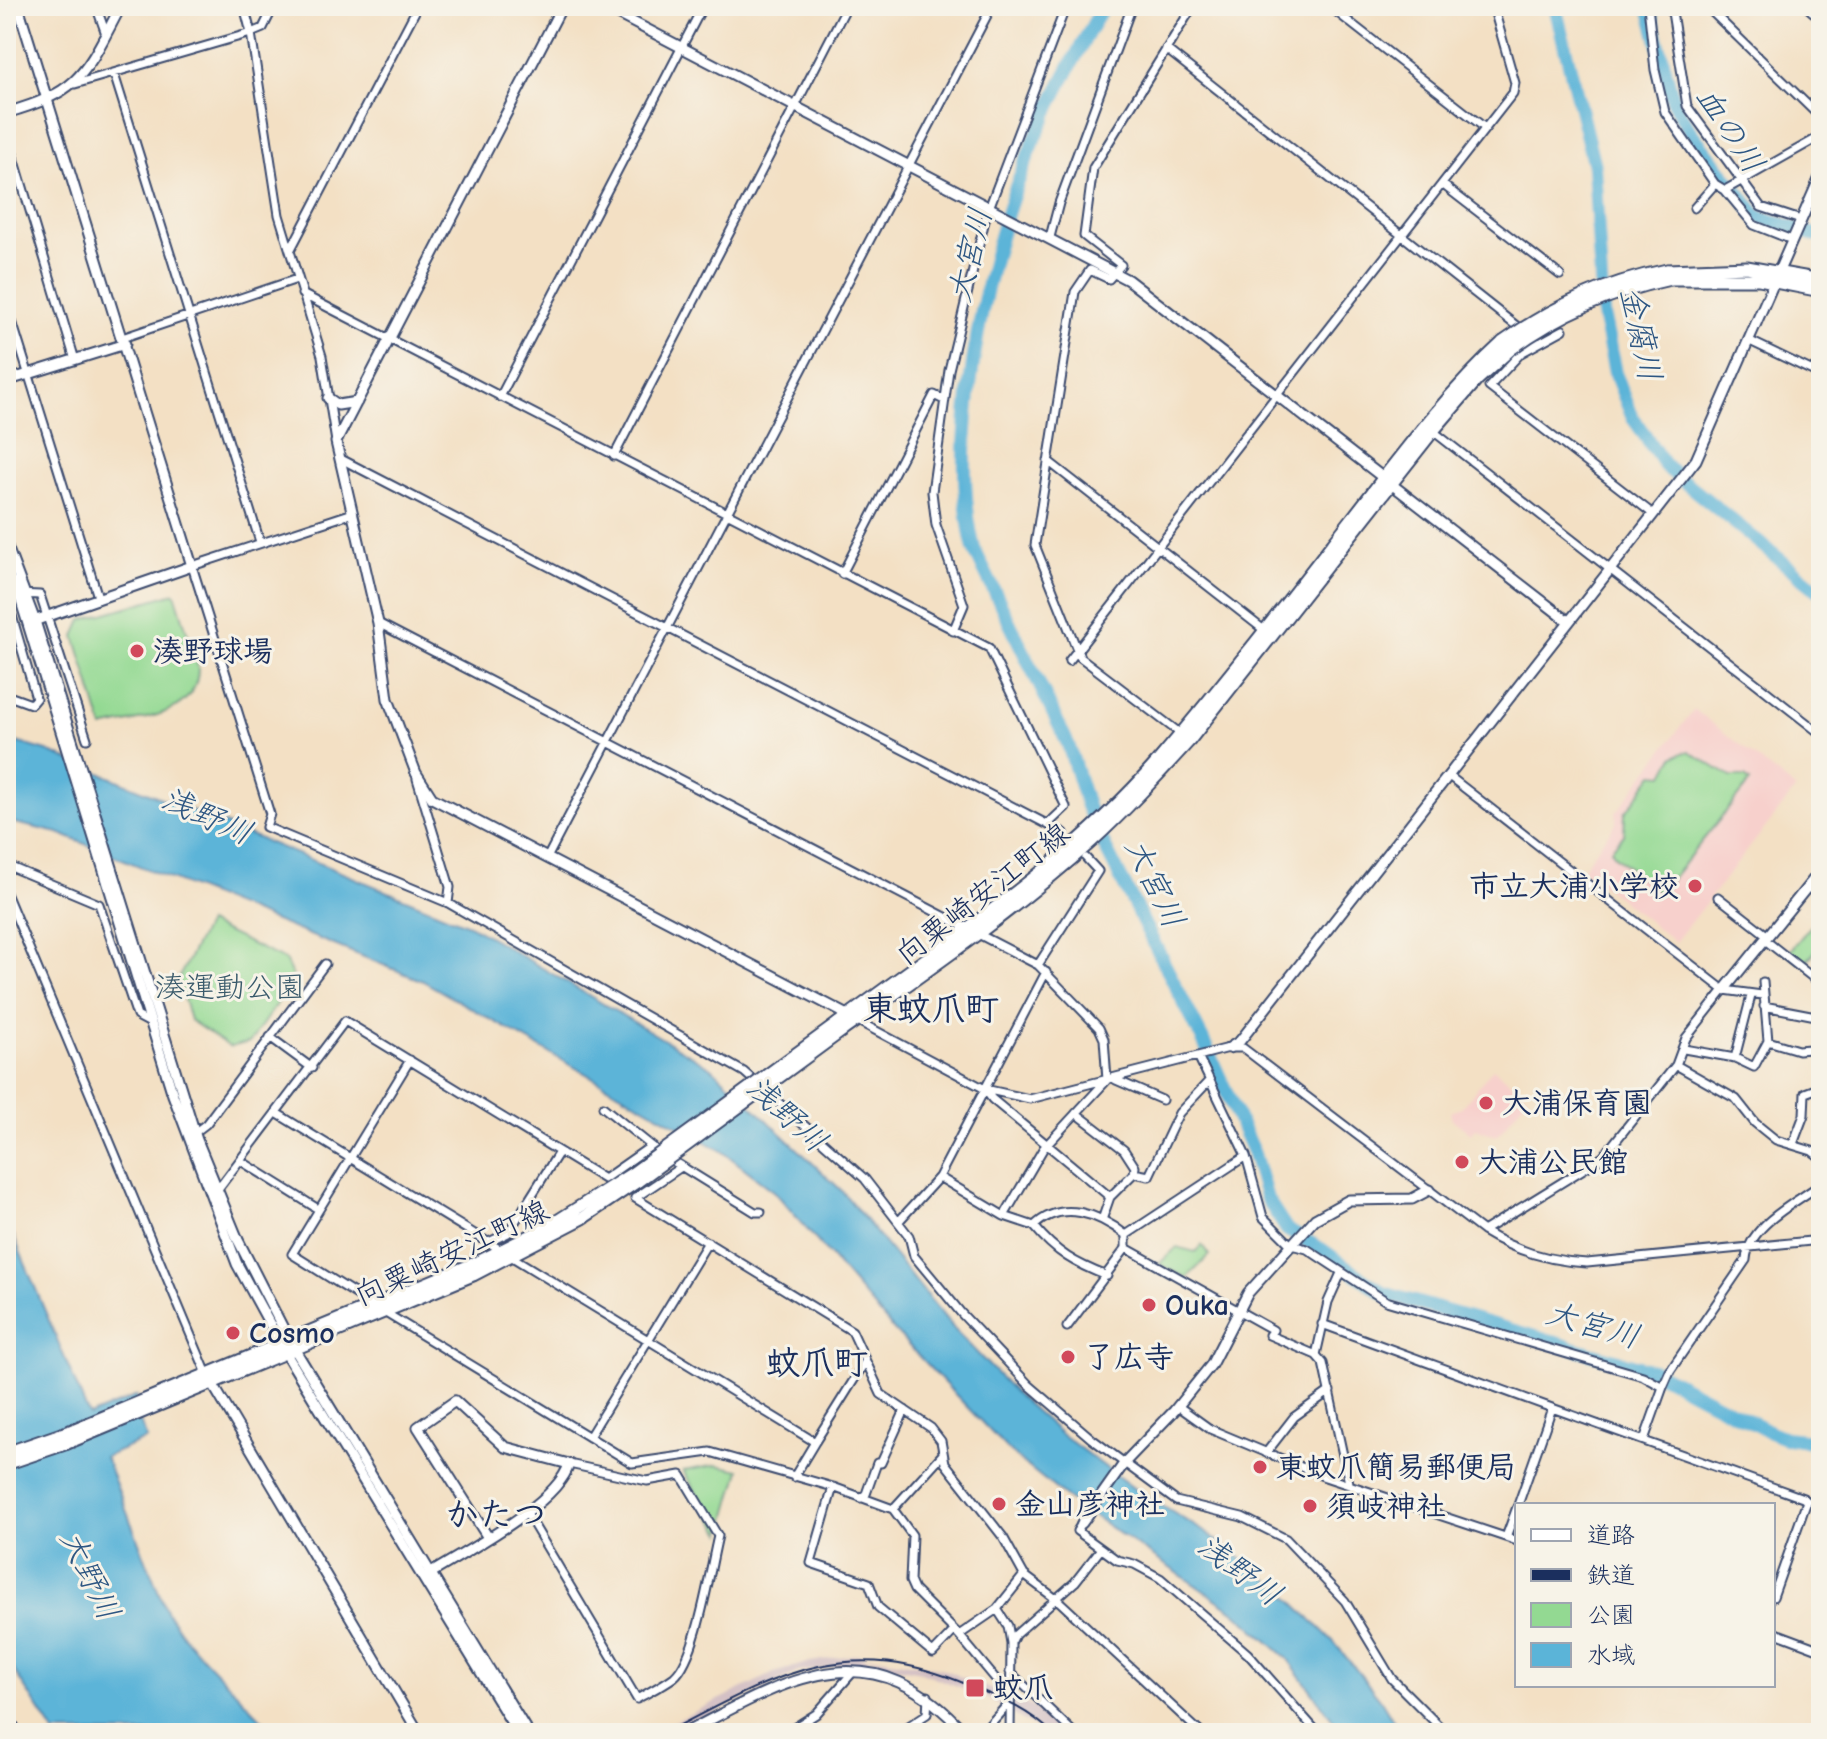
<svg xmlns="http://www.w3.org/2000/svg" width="1827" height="1739" font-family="'Comic Neue','Klee One',sans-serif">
  <rect width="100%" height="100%" fill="#f7f3e8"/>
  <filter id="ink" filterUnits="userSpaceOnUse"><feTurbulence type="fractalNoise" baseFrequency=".0125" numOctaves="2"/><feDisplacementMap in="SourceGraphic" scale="16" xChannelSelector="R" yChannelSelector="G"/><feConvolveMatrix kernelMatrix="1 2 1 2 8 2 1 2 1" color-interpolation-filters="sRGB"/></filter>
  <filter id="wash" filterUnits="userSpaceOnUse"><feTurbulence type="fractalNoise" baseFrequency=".006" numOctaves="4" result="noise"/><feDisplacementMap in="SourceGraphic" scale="32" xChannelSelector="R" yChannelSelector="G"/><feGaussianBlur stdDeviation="1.8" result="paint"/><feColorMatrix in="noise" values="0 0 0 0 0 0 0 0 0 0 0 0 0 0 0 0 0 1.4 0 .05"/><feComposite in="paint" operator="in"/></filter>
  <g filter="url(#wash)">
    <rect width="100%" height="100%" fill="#f3e0c4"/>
    <path fill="#f7d0cc" d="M1694 709 1796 789 1675 942 1582 869 1616 823V813Z
      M1493 1068 1528 1096 1497 1136 1476 1128 1471 1134 1452 1119 1450 1112 1461 1108Z"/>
    <path fill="#d2bec3" d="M858 1654 872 1662 798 1672 673 1733H651L774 1673 810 1662Z
      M867 1656 940 1668 1035 1708 1057 1730 1044 1733 983 1696 921 1672 881 1664Z"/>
    <path fill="#93d992" stroke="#578478" stroke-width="2" d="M175 593 198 667C199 716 140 718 103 728L75 636 82 620Z
      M1689 751 1731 777H1745L1750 782 1660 893 1615 856 1611 849 1624 835 1625 813 1654 774 1664 775 1674 756Z
      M1821 913V945L1803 965 1788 953Z
      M207 923 285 960 294 979 250 1042 230 1047 190 1020 178 979Z
      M1202 1245 1210 1255 1187 1278 1159 1264 1177 1247 1195 1252Z
      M717 1465 740 1470 722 1533 683 1471Z"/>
    <path fill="#5bb4d8" stroke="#3b729b" stroke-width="2" d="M6 739 47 751 471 926 712 1068 842 1191 955 1330 1019 1397 1061 1434 1136 1490 1208 1534 1277 1586 1333 1641 1380 1699 1401 1733H1343L1287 1658 1235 1612 1067 1498 1010 1452 891 1327 775 1192 722 1151 423 981 58 833 6 821Z
      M6 1218 89 1416 137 1396 138 1417 147 1439 105 1457 167 1613 187 1641 275 1733H54L6 1658Z"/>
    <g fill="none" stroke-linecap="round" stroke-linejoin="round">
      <path stroke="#5bb4d8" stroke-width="14" d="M1103 6C1074 59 1043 114 1022 171 983 271 948 445 974 549L1068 744 1087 806 1105 847 1203 1040 1254 1154 1267 1199 1287 1230 1321 1249 1383 1293 1656 1372 1770 1432 1785 1438 1821 1442
        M1555 6 1594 166 1603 314 1615 373 1632 416 1665 466 1821 593
        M1650 10 1674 104 1690 131 1757 216 1821 237"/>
    </g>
  </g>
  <g filter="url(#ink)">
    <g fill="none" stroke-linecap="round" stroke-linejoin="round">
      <g stroke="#3b4a6d" stroke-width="11">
        <path id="minor" d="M96 6 106 34
          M244 6 251 33 279 215 322 356 336 442
          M1329 6 1485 128
          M1648 6 1655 70 1665 112 1715 184 1725 190 1754 225 1792 240
          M1671 6 1687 106 1761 207 1801 220
          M1706 6 1821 118
          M1806 6 1821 19
          M1166 49 1538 343
          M114 74 260 542
          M75 84 251 33 263 28 274 6
          M6 131 75 360
          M1442 184 1560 275
          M1725 190 1821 136
          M1694 208 1715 184
          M1050 237 1059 203 1132 6
          M290 251 418 6
          M302 294 989 648 1066 807 1048 824
          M6 302 98 597
          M1563 330 1521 353 1489 387 1653 514
          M122 338 297 279
          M1748 340 1821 375
          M500 397 703 6
          M1433 431 1821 734
          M614 456 847 6
          M341 459 1064 833
          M1048 461 1264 630
          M350 514 192 566 270 814 266 827 448 903 744 1072 865 1179 909 1236 914 1256 961 1313 1029 1385 1092 1439 1176 1501 1242 1517 1286 1539 1345 1601 1392 1679 1446 1733
          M842 574 934 395 944 400
          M378 623 1038 965 1099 1028 1104 1039 1107 1080 1043 1149 1004 1216 939 1177
          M953 631 964 605 936 525 932 492 949 370 986 216 1066 6
          M1069 661 1513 93 1515 83 1493 6
          M6 695 31 704 36 698 10 609 11 602 18 594 40 595 87 739
          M1181 734 1080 657 1035 545 1075 292 1090 270 1109 279 1121 265 1084 236 1093 168 1193 6
          M1449 776 1724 990 1762 995
          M417 779 450 887 448 903
          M547 858 992 6
          M6 865 99 904 137 1016 150 1023
          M1808 887 1821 897
          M6 893 207 1374
          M1718 897 1768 936
          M1765 940 1821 984
          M1038 965 1098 871 1086 858
          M1763 982 1768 1041
          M1764 1006 1821 1017
          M854 1019 985 1089 1030 1099 1229 1048H1243L1483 1231C1515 1251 1550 1261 1587 1263L1821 1240
          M270 1037 312 1068
          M1684 1049 1735 1058 1754 1067 1768 1041 1798 1050 1821 1048
          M1199 1058 1246 1156 1263 1217 1291 1245 1307 1249 1386 1301 1643 1376 1663 1387 1670 1371 1746 1260C1748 1226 1795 1203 1821 1184
          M1735 1058 1751 996
          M1676 1065 1736 1099 1755 1123 1776 1140 1812 1151 1821 1158
          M1116 1080 1162 1100
          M986 1091 992 1099 1110 1197
          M603 1107 654 1148
          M1076 1113 1124 1150 1135 1167 1134 1173
          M278 1114 815 1442 794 1477
          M193 1134 206 1124 325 964
          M1793 1144 1804 1115 1805 1093 1821 1087
          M668 1158 755 1212H761
          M241 1161 318 1209
          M681 1167 635 1198 852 1331 881 1394 931 1428 941 1441 945 1463 1003 1537 1024 1575 1060 1602 1201 1733
          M215 1193 345 1021 604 1179 651 1146
          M1004 1216 1034 1226C1062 1199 1099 1214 1126 1235
          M1103 1217 1110 1197 1134 1173 1149 1176 1179 1113 1209 1081
          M899 1221 939 1177 1046 972
          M1034 1226C1056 1253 1076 1264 1107 1276
          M1483 1231 1603 1157 1676 1065 1686 1038 1724 990
          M1126 1235 1246 1156
          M489 1242 508 1233 559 1152
          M1126 1248 1273 1330 1269 1335 1316 1355 1323 1363 1349 1483
          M373 1305 292 1254 410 1060
          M384 1312 632 1463 710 1452 833 1487 893 1509 912 1535 910 1581 914 1590 959 1635 997 1609 1008 1626 1011 1643 1010 1733
          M1322 1324 1552 1408 1518 1505
          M1067 1327 1126 1248V1235
          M1316 1355 1328 1302 1341 1273
          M1178 1406 1210 1429 1325 1477 1517 1541
          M1552 1408 1803 1498 1807 1501 1773 1597
          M589 1437 708 1242
          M1644 1440 1663 1387
          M815 1442 865 1362
          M1266 1453 1294 1417 1330 1391
          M833 1487 811 1563 869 1583 878 1607 933 1653 954 1631
          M861 1498 866 1494 877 1463H881L905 1410
          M893 1509 942 1455
          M526 1512 637 1699C649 1692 663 1685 674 1677 697 1658 710 1568 718 1536L681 1475 647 1481 569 1464
          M1082 1523 1077 1531 1117 1560 1134 1564 1160 1578 1248 1654 1318 1733
          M1506 1537 1517 1507
          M997 1609 1024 1575
          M1773 1632 1821 1650
          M959 1635 1009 1695
          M1012 1641 1015 1635 1075 1582 1100 1550
          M1010 1672 1074 1733
          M6 1711 18 1733
          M786 1733 816 1714 853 1672
          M898 1733 927 1714 928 1696
          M982 1733 1008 1704"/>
      </g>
      <g stroke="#3b4a6d" stroke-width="13">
        <path id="tertiary" d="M18 6 192 566 31 622
          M562 6 336 442 378 623 388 699 416 773 432 798 848 1015
          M602 6 1128 280 1568 621
          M6 113C83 91 85 73 121 6
          M6 381 125 344
          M328 398 338 405 357 402
          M6 544 35 621 197 1140 238 1240 289 1340 528 1733
          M15 582 173 1095 237 1264 285 1352 518 1733
          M1724 990 1821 870
          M1229 1048 1240 1041 1696 460 1821 175
          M209 1378 419 1733
          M1082 1523 1125 1462 1174 1411 1211 1365 1248 1293 1315 1219 1349 1200 1412 1199 1429 1190
          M428 1575C464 1552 558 1504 569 1464L505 1447 455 1401 418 1427 487 1536
          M685 1733C789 1678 871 1628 965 1733"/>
      </g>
      <g stroke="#3b4a6d" stroke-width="15">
        <path id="secondary" d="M1667 270 1747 267 1821 280
          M1670 279H1759L1821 291
          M837 1024C947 941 1067 866 1158 761 1225 683 1288 601 1351 520 1399 458 1445 395 1503 342
          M843 1030C927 971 1014 911 1091 842 1126 810 1157 776 1189 741L1433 431 1477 380 1511 349
          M6 1453 70 1431 480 1261 546 1228 633 1173
          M6 1464 65 1444 473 1275 583 1218 638 1181"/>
      </g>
      <use href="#minor" stroke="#fff" stroke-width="7"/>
      <use href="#tertiary" stroke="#fff" stroke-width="9"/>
      <use href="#secondary" stroke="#fff" stroke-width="11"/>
      <path stroke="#1b2f5e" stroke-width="2" d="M665 1733C774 1676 844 1632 968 1685 999 1698 1028 1709 1052 1733"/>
      <g stroke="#3b4a6d" stroke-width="15" stroke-linecap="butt">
        <path id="secondary-bridge" d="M1503 342C1555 305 1605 283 1667 270
          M1511 349C1560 313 1610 292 1670 279
          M633 1173 837 1024
          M638 1181 843 1030"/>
      </g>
      <use href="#secondary-bridge" stroke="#fff" stroke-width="11"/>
    </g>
  </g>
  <g fill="#d1495b" stroke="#f7f3e8" stroke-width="3">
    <circle cx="137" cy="651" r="8"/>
    <circle cx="1695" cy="886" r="8"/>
    <circle cx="1486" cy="1103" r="8"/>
    <circle cx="1462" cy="1162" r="8"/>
    <circle cx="1149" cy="1305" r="8"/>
    <circle cx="233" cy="1333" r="8"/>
    <circle cx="1068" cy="1357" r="8"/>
    <circle cx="1260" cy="1467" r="8"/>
    <circle cx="999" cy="1504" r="8"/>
    <circle cx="1310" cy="1506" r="8"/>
    <rect x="965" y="1678" width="20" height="20" rx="4"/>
  </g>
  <g text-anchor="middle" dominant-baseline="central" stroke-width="6" stroke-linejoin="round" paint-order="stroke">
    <g font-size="30" font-weight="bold" fill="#1b2f5e" stroke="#f7f3e8" text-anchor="start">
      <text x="153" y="651">湊野球場</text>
      <text x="1679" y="886" text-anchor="end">市立大浦小学校</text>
      <text x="1502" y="1103">大浦保育園</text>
      <text x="1478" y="1162">大浦公民館</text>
      <text x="1165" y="1305">Ouka</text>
      <text x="249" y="1333">Cosmo</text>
      <text x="1084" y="1357">了広寺</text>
      <text x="1276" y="1467">東蚊爪簡易郵便局</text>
      <text x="1015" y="1504">金山彦神社</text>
      <text x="1326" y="1506">須岐神社</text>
      <text x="993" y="1688">蚊爪</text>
    </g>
    <g font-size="30" fill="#1b2f5e" stroke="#f7f3e8">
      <text transform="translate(983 894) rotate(-38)">向粟崎安江町線</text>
      <text transform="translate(452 1253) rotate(-25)">向粟崎安江町線</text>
    </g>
    <g font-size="30" fill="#395a6b" stroke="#f7f3e8">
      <text x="230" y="987">湊運動公園</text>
    </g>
    <g font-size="32" font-style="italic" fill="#2e5783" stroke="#f7f3e8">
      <text transform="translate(1730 130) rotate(56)">血の川</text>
      <text transform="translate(970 255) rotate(-76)">大宮川</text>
      <text transform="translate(1641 334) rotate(78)">金腐川</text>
      <text transform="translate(207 816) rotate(24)">浅野川</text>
      <text transform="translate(1155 883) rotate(64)">大宮川</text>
      <text transform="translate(787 1114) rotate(42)">浅野川</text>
      <text transform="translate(1593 1325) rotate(16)">大宮川</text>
      <text transform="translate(1240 1570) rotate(37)">浅野川</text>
      <text transform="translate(90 1575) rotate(64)">大野川</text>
    </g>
    <g font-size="34" font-weight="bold" fill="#1b2f5e" stroke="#f7f3e8">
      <text x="931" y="1009">東蚊爪町</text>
      <text x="817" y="1363">蚊爪町</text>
      <text x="496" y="1515">かたつ</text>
    </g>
  </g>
  <rect width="1827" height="1739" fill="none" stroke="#f7f3e8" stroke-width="32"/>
  <rect x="1515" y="1503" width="260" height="184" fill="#f7f3e8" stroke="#9fa5b1" stroke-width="2"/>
  <rect x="1531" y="1529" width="40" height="12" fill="#ffffff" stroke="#9fa5b1" stroke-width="2"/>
  <text x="1587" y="1543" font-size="24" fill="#1b2f5e">道路</text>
  <rect x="1531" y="1569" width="40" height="12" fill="#1b2f5e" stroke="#9fa5b1" stroke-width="2"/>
  <text x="1587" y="1583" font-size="24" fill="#1b2f5e">鉄道</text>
  <rect x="1531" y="1603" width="40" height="24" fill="#93d992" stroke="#9fa5b1" stroke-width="2"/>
  <text x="1587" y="1623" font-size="24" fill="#1b2f5e">公園</text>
  <rect x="1531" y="1643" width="40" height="24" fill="#5bb4d8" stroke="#9fa5b1" stroke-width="2"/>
  <text x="1587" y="1663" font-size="24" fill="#1b2f5e">水域</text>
</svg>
